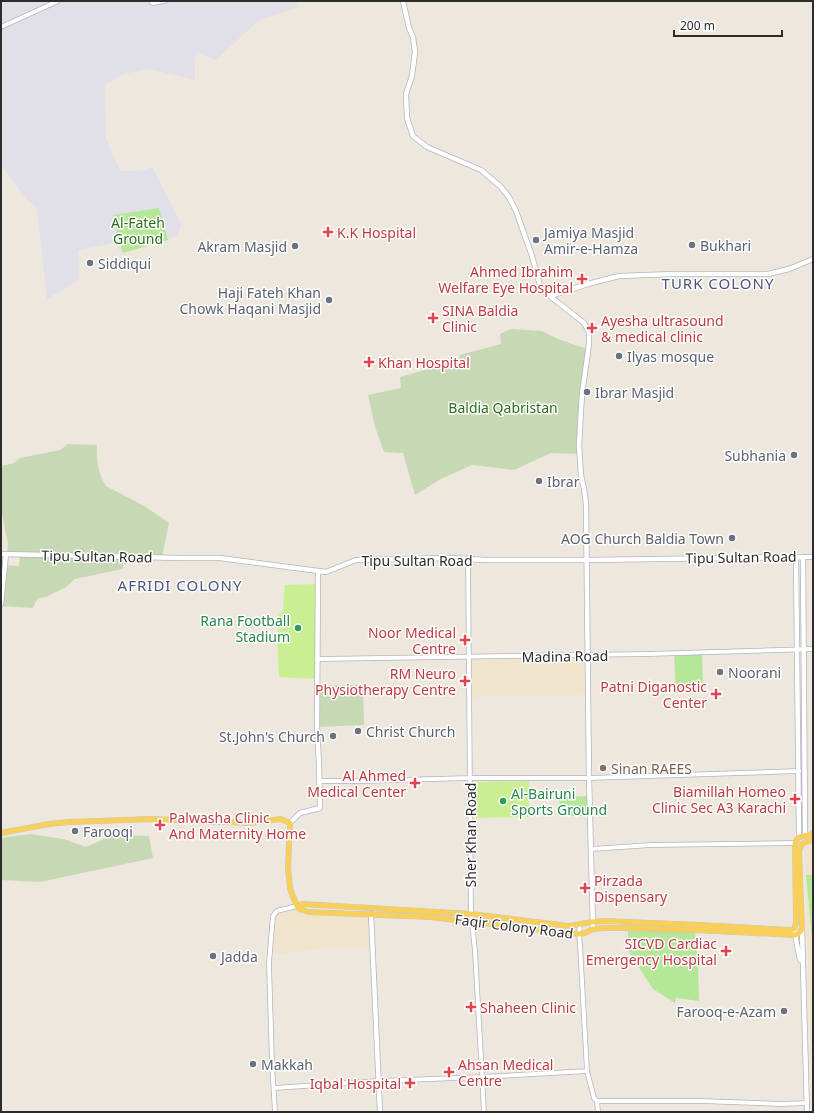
<svg xmlns="http://www.w3.org/2000/svg" width="814" height="1113" font-family="'Noto Sans',sans-serif">
  <rect width="100%" height="100%" fill="#eee7de"/>
  <path fill="#e1dfe7" d="M1 1H296L297 8 259 20 216 60 200 54 195 57V80L150 69 123 74 105 85 106 139 120 171H140L152 167 181 223 178 236 121 252 115 243 78 250 79 280 47 299 37 208 27 199 1 165Z"/>
  <path fill="#f1e4cd" d="M588 655 587 695 469 697V658Z
    M807 845H813V1112H812L805 848Z
    M303 911 371 914 372 948H326L270 955 274 913Z"/>
  <path fill="#b4e798" d="M159 208 168 240 123 253 113 215Z
    M702 652 703 692 676 693 674 653Z
    M589 796 590 816H560L559 797Z
    M806 875H813V937H812Z
    M628 928 695 930 698 965 699 1001 676 998 675 1003 653 989 628 950Z"/>
  <path fill="#c7d9b4" d="M511 329 542 331 558 339 590 350 584 395 578 454 551 453 514 470 472 465 441 479 415 495 403 453 384 452 375 427 368 395 401 388 400 377 442 365 459 358 460 355 501 344 500 334Z
    M68 444 97 445C96 459 98 474 106 486L146 507 169 523 162 557 123 558V567L122 569 75 579 66 587 46 597 39 598 36 601 33 608 1 606 4 565 19 566 20 555 7 554 8 544 1 509V466L14 463 20 458 60 450Z
    M317 685H363L364 725 318 727Z
    M30 834 64 839 86 847 106 838 117 835 149 836 153 858 40 882 1 880V838Z"/>
  <path fill="#caef93" d="M317 584V679L279 677 277 641 279 615 283 610 285 585Z
    M529 781V817L476 818V782Z"/>
  <g fill="none" stroke-linecap="round" stroke-linejoin="round">
    <g stroke="#b2b5c0" stroke-width="5.5">
      <path id="tertiary" d="M151 1 153 3 164 1
        M1 27 58 1
        M803 557H813
        M468 558 471 914 475 951 484 1112
        M318 659 648 654 813 649
        M320 781H362L470 778H589L799 771
        M591 849 651 845 795 843
        M580 924 579 934 580 945 587 1071 594 1098 597 1101 598 1112
        M274 1088 379 1081 482 1077 587 1071
        M597 1101H701L781 1104 807 1103
        M275 1112 272 1064 269 963 273 916 277 911 297 906"/>
    </g>
    <g stroke="#b2b5c0" stroke-width="6">
      <path id="secondary" d="M403 1 409 28 413 37 415 52 412 76 406 94 407 118 413 136 427 147 481 170 500 186 509 197 516 211 532 256 541 289 584 323 589 332V344L582 394 579 445 581 475 584 489 586 504 589 778 593 929
        M550 296 588 284 619 276 674 274H768L789 269 813 259
        M1 554 182 558H220L326 572 356 560 450 558 485 560H587L803 557 805 835
        M796 557 799 837
        M1 604 6 554
        M200 821 226 822
        M290 823 300 813 320 808 319 764 317 726 318 571
        M371 914 380 1112
        M794 929 800 960
        M802 929 807 1112"/>
    </g>
    <g stroke="#c8c8c8" stroke-width="6">
      <path id="primary" d="M226 822 250 823 281 819 290 823 288 868 290 889 297 906
        M1 833 49 824 69 822 152 819 200 821
        M813 834 799 837 795 843 796 923 794 929 791 930 700 925 605 921 592 922 569 926 471 914 302 904 297 906 299 909 309 912 430 917 579 934 585 933 593 929 604 928H628L695 930 795 935 799 933 802 929 799 851C801 843 805 841 813 841"/>
    </g>
    <use href="#tertiary" stroke="#fff" stroke-width="4"/>
    <use href="#secondary" stroke="#fff" stroke-width="4.5"/>
    <use href="#primary" stroke="#f8d059" stroke-width="5"/>
  </g>
  <g fill="#e0444e" stroke="#fff" stroke-width="1.5">
    <path d="M326 226h4v4h4v4h-4v4h-4v-4h-4v-4h4z"/>
    <path d="M580 273h4v4h4v4h-4v4h-4v-4h-4v-4h4z"/>
    <path d="M431 312h4v4h4v4h-4v4h-4v-4h-4v-4h4z"/>
    <path d="M590 322h4v4h4v4h-4v4h-4v-4h-4v-4h4z"/>
    <path d="M367 356h4v4h4v4h-4v4h-4v-4h-4v-4h4z"/>
    <path d="M463 634h4v4h4v4h-4v4h-4v-4h-4v-4h4z"/>
    <path d="M463 675h4v4h4v4h-4v4h-4v-4h-4v-4h4z"/>
    <path d="M714 688h4v4h4v4h-4v4h-4v-4h-4v-4h4z"/>
    <path d="M413 777h4v4h4v4h-4v4h-4v-4h-4v-4h4z"/>
    <path d="M793 793h4v4h4v4h-4v4h-4v-4h-4v-4h4z"/>
    <path d="M158 819h4v4h4v4h-4v4h-4v-4h-4v-4h4z"/>
    <path d="M583 882h4v4h4v4h-4v4h-4v-4h-4v-4h4z"/>
    <path d="M724 945h4v4h4v4h-4v4h-4v-4h-4v-4h4z"/>
    <path d="M469 1001h4v4h4v4h-4v4h-4v-4h-4v-4h4z"/>
    <path d="M447 1066h4v4h4v4h-4v4h-4v-4h-4v-4h4z"/>
    <path d="M408 1077h4v4h4v4h-4v4h-4v-4h-4v-4h4z"/>
  </g>
  <g fill="#6b7280" stroke="#fff" stroke-width="1.5">
    <circle cx="536" cy="240" r="4"/>
    <circle cx="692" cy="245" r="4"/>
    <circle cx="295" cy="246" r="4"/>
    <circle cx="90" cy="263" r="4"/>
    <circle cx="329" cy="300" r="4"/>
    <circle cx="619" cy="356" r="4"/>
    <circle cx="587" cy="392" r="4"/>
    <circle cx="794" cy="455" r="4"/>
    <circle cx="539" cy="481" r="4"/>
    <circle cx="732" cy="538" r="4"/>
    <circle cx="720" cy="672" r="4"/>
    <circle cx="358" cy="731" r="4"/>
    <circle cx="333" cy="736" r="4"/>
    <circle cx="75" cy="831" r="4"/>
    <circle cx="213" cy="956" r="4"/>
    <circle cx="784" cy="1011" r="4"/>
    <circle cx="253" cy="1064" r="4"/>
  </g>
  <g fill="#2e9e5b" stroke="#fff" stroke-width="1.5">
    <circle cx="298" cy="628" r="4"/>
    <circle cx="503" cy="801" r="4"/>
  </g>
  <circle fill="#8d6e63" stroke="#fff" stroke-width="1.5" cx="603" cy="768" r="4"/>
  <g text-anchor="middle" dominant-baseline="central" stroke-width="3" stroke-linejoin="round" paint-order="stroke">
    <g font-size="14" fill="#2a6f17" stroke="#fff">
      <text x="138" y="222">Al-Fateh<tspan x="138" dy="16">Ground</tspan></text>
      <text x="503" y="407">Baldia Qabristan</text>
    </g>
    <g font-size="14" fill="#be3a42" stroke="#fff" text-anchor="start">
      <text x="337" y="232">K.K Hospital</text>
      <text x="573" y="271" text-anchor="end">Ahmed Ibrahim<tspan x="573" dy="16">Welfare Eye Hospital</tspan></text>
      <text x="442" y="310">SINA Baldia<tspan x="442" dy="16">Clinic</tspan></text>
      <text x="601" y="320">Ayesha ultrasound<tspan x="601" dy="16">&amp; medical clinic</tspan></text>
      <text x="378" y="362">Khan Hospital</text>
      <text x="456" y="632" text-anchor="end">Noor Medical<tspan x="456" dy="16">Centre</tspan></text>
      <text x="456" y="673" text-anchor="end">RM Neuro<tspan x="456" dy="16">Physiotherapy Centre</tspan></text>
      <text x="707" y="686" text-anchor="end">Patni Diganostic<tspan x="707" dy="16">Center</tspan></text>
      <text x="406" y="775" text-anchor="end">Al Ahmed<tspan x="406" dy="16">Medical Center</tspan></text>
      <text x="786" y="791" text-anchor="end">Biamillah Homeo<tspan x="786" dy="16">Clinic Sec A3 Karachi</tspan></text>
      <text x="169" y="817">Palwasha Clinic<tspan x="169" dy="16">And Maternity Home</tspan></text>
      <text x="594" y="880">Pirzada<tspan x="594" dy="16">Dispensary</tspan></text>
      <text x="717" y="943" text-anchor="end">SICVD Cardiac<tspan x="717" dy="16">Emergency Hospital</tspan></text>
      <text x="480" y="1007">Shaheen Clinic</text>
      <text x="458" y="1064">Ahsan Medical<tspan x="458" dy="16">Centre</tspan></text>
      <text x="401" y="1083" text-anchor="end">Iqbal Hospital</text>
    </g>
    <g font-size="14" fill="#5b616d" stroke="#fff" text-anchor="start">
      <text x="544" y="232">Jamiya Masjid<tspan x="544" dy="16">Amir-e-Hamza</tspan></text>
      <text x="700" y="245">Bukhari</text>
      <text x="287" y="246" text-anchor="end">Akram Masjid</text>
      <text x="98" y="263">Siddiqui</text>
      <text x="321" y="292" text-anchor="end">Haji Fateh Khan<tspan x="321" dy="16">Chowk Haqani Masjid</tspan></text>
      <text x="627" y="356">Ilyas mosque</text>
      <text x="595" y="392">Ibrar Masjid</text>
      <text x="786" y="455" text-anchor="end">Subhania</text>
      <text x="547" y="481">Ibrar</text>
      <text x="724" y="538" text-anchor="end">AOG Church Baldia Town</text>
      <text x="728" y="672">Noorani</text>
      <text x="366" y="731">Christ Church</text>
      <text x="325" y="736" text-anchor="end">St.John's Church</text>
      <text x="83" y="831">Farooqi</text>
      <text x="221" y="956">Jadda</text>
      <text x="776" y="1011" text-anchor="end">Farooq-e-Azam</text>
      <text x="261" y="1064">Makkah</text>
    </g>
    <g font-size="14" fill="#2c2c2c" stroke="#fff">
      <text transform="translate(97 556) rotate(1)">Tipu Sultan Road</text>
      <text transform="translate(741 557) rotate(-1)">Tipu Sultan Road</text>
      <text x="417" y="560">Tipu Sultan Road</text>
      <text transform="translate(565 656) rotate(-1)">Madina Road</text>
      <text transform="translate(470 835) rotate(-90)">Sher Khan Road</text>
      <text transform="translate(514 926) rotate(7)">Faqir Colony Road</text>
    </g>
    <g font-size="14" fill="#27864d" stroke="#fff" text-anchor="end">
      <text x="290" y="620">Rana Football<tspan x="290" dy="16">Stadium</tspan></text>
      <text x="511" y="793" text-anchor="start">Al-Bairuni<tspan x="511" dy="16">Sports Ground</tspan></text>
    </g>
    <g font-size="14" fill="#785e54" stroke="#fff" text-anchor="start">
      <text x="611" y="768">Sinan RAEES</text>
    </g>
    <g font-size="15" letter-spacing="1" fill="#495480" stroke="#fff">
      <text x="718" y="283">TURK COLONY</text>
      <text x="180" y="585">AFRIDI COLONY</text>
    </g>
  </g>
  <rect width="814" height="1113" fill="none" stroke="#2c2c2c" stroke-width="4"/>
  <path d="M674 30v6h108v-6" fill="none" stroke="#2c2c2c" stroke-width="2"/>
  <text x="680" y="30" font-size="12" fill="#2c2c2c" stroke="#ffffff" stroke-width="3" paint-order="stroke">200 m</text>
</svg>
